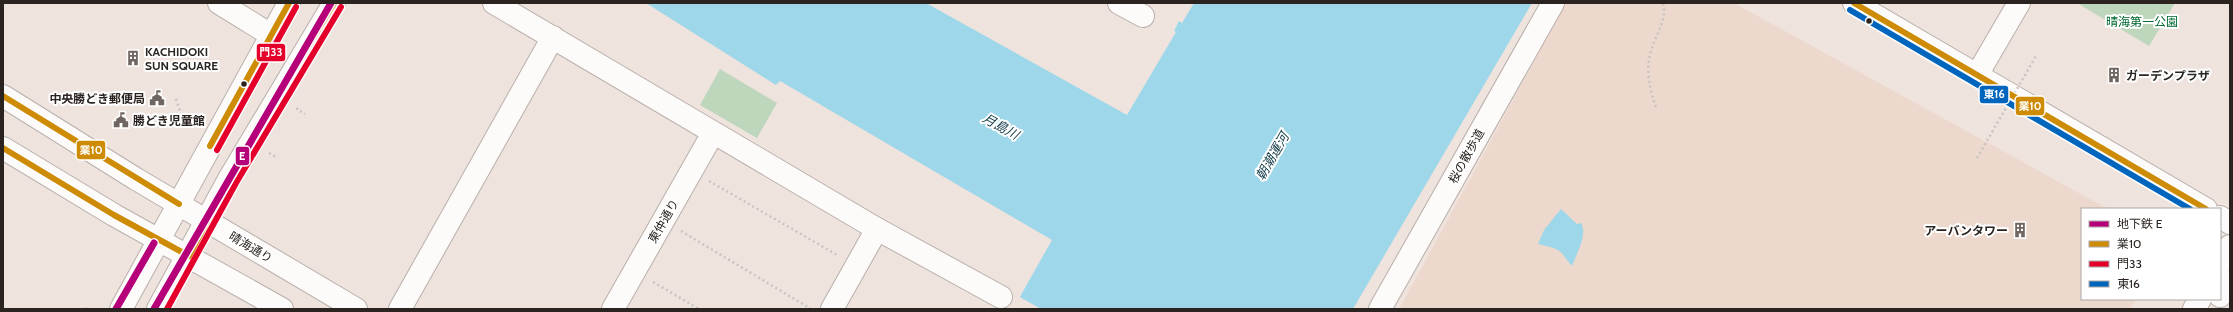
<svg xmlns="http://www.w3.org/2000/svg" width="2233" height="312" font-family="Cabin,'Noto Sans JP',sans-serif">
  <rect width="100%" height="100%" fill="#efe3dd"/>
  <path fill="#edd8cd" d="M1566 3H1734L2108 209H2082V299H2136L2130 309H1399Z"/>
  <path fill="#bed6bb" d="M2077 3H2175L2149 46Z
    M720 69 777 103 757 138 700 105Z"/>
  <path fill="#9ed7ea" d="M646 3H926L1127 115 1176 32 1174 31 1179 21 1182 23 1194 3H1532L1353 309H1013L1052 240 780 81 776 85Z
    M1561 209 1577 224 1581 223C1588 234 1576 255 1572 266 1568 262 1565 257 1562 253 1555 247 1546 246 1538 244L1544 230Z"/>
  <path fill="#efe3dd" d="M1018 296 1041 309H1011Z"/>
  <g fill="none" stroke-linecap="round" stroke-linejoin="round">
    <g stroke="#b9afaa" stroke-width="24">
      <path id="street" d="M1119 3 1143 16
        M400 309 553 37
        M832 309 877 229
        M1380 309 1553 3"/>
    </g>
    <g stroke="#b9afaa" stroke-width="24">
      <path id="secondary" d="M219 3 271 35
        M494 3 877 229 1001 297
        M1854 3 2206 209
        M1977 75 2019 3
        M2220 217 2230 223
        M121 309 289 3
        M158 309 229 179 334 3
        M613 309 713 133"/>
    </g>
    <g stroke="#b9afaa" stroke-width="24">
      <path id="primary" d="M3 96 136 179 356 309
        M3 148 114 215 282 309
        M2220 264 2230 246
        M2220 296 2230 282
        M2194 309 2200 299"/>
    </g>
    <path stroke="#c8c4c2" stroke-width="2.5" stroke-dasharray="2 3" stroke-linecap="butt" d="M176 99 185 126
      M1656 107C1649 88 1645 67 1652 48 1657 33 1667 19 1663 3
      M298 108 297 109 305 114
      M269 153 278 158
      M709 181 839 256
      M681 231 811 309
      M653 282 699 309
      M85 308 87 309"/>
    <use href="#street" stroke="#fdfbfa" stroke-width="22"/>
    <use href="#secondary" stroke="#fdfbfa" stroke-width="22"/>
    <use href="#primary" stroke="#fdfbfa" stroke-width="22"/>
    <path stroke="#c8c4c2" stroke-width="2.5" stroke-dasharray="2 3" stroke-linecap="butt" d="M1977 158 2036 56"/>
    <g stroke="#fff" stroke-width="9">
      <path id="bus-1" d="M1854 3 2206 209
        M3 96 179 204
        M210 146 289 3
        M3 148 114 215 189 256
        M189 256 229 179 334 3"/>
    </g>
    <g stroke="#fff" stroke-width="9">
      <path id="bus-2" d="M217 150 296 7
        M167 309 236 183 341 7"/>
    </g>
    <g stroke="#fff" stroke-width="9">
      <path id="bus-3" d="M1850 10 2190 209"/>
    </g>
    <use href="#bus-1" stroke="#ce8c06" stroke-width="6"/>
    <use href="#bus-2" stroke="#e4002b" stroke-width="6"/>
    <use href="#bus-3" stroke="#0065bd" stroke-width="6"/>
    <g stroke="#fff" stroke-width="10">
      <path id="metro-1" d="M116 309 154 243
        M154 309 331 3"/>
    </g>
    <use href="#metro-1" stroke="#b6007a" stroke-width="7"/>
  </g>
  <defs>
    <g id="building-bare" transform="scale(1.2)"><path d="M-4-6H4V6H1V3H-1V6H-4ZM-2.5-4.3h1.7v1.8h-1.7ZM.8-4.3h1.7v1.8H.8ZM-2.5-1h1.7V.8h-1.7ZM.8-1h1.7V.8H.8Z" fill="#6f6662" stroke="#fff" stroke-width="2.5" paint-order="stroke"/></g>
    <g id="civic-bare" transform="scale(1.2)"><path d="M-.6-6.5H3V-4.5H.6V-3L4-1V1h2V6H-6V1h2V-1L-.6-3ZM-1.2 2.5V6h2.4V2.5Z" fill="#6f6662" stroke="#fff" stroke-width="2.5" paint-order="stroke"/></g>
  </defs>
  <g fill-rule="evenodd">
    <use href="#building-bare" x="133" y="58"/>
    <use href="#building-bare" x="2114" y="75"/>
    <use href="#civic-bare" x="157" y="98"/>
    <use href="#civic-bare" x="121" y="120"/>
    <use href="#building-bare" x="2020" y="230"/>
  </g>
  <g fill="#2a231f" stroke="#fff" stroke-width="1.5">
    <circle cx="1869" cy="21" r="3.5"/>
    <circle cx="244" cy="84" r="3.5"/>
  </g>
  <g text-anchor="middle" dominant-baseline="central" stroke-width="4" stroke-linejoin="round" paint-order="stroke">
    <g font-size="12" fill="#01682e" stroke="#fff">
      <text x="2142" y="21">晴海第一公園</text>
    </g>
    <g font-size="12" font-weight="bold" fill="#2a231f" stroke="#fff" text-anchor="start">
      <text x="145" y="51">KACHIDOKI<tspan x="145" dy="14">SUN SQUARE</tspan></text>
      <text x="2126" y="75">ガーデンプラザ</text>
      <text x="145" y="98" text-anchor="end">中央勝どき郵便局</text>
      <text x="133" y="120">勝どき児童館</text>
      <text x="2008" y="230" text-anchor="end">アーバンタワー</text>
    </g>
    <g font-size="12" fill="#2a231f" stroke="#fff">
      <text transform="translate(1466 156) rotate(-61)">桜の散歩道</text>
      <text transform="translate(663 221) rotate(-60)">東仲通り</text>
      <text transform="translate(251 247) rotate(31)">晴海通り</text>
    </g>
    <g font-size="13" font-style="italic" fill="#113a46" stroke="#fff">
      <text transform="translate(1001 126) rotate(29)">月島川</text>
      <text transform="translate(1272 156) rotate(-60)">朝潮運河</text>
    </g>
  </g>
  <g stroke="#fff" stroke-width="1.5">
    <rect x="256" y="43" width="30" height="19" rx="4" fill="#e4002b"/>
    <rect x="1979" y="85" width="30" height="19" rx="4" fill="#0065bd"/>
    <rect x="2015" y="96" width="30" height="20" rx="4" fill="#ce8c06"/>
    <rect x="76" y="140" width="30" height="20" rx="4" fill="#ce8c06"/>
    <rect x="235" y="146" width="15" height="20" rx="4" fill="#b6007a"/>
  </g>
  <g font-size="11" text-anchor="middle" font-weight="bold" fill="#fff">
    <text x="271" y="56">門33</text>
    <text x="1994" y="98">東16</text>
    <text x="2030" y="110">業10</text>
    <text x="91" y="154">業10</text>
    <text x="242" y="160">E</text>
  </g>
  <rect width="2233" height="312" fill="none" stroke="#2a231f" stroke-width="8"/>
  <rect x="2081" y="208" width="140" height="92" fill="#ffffff" stroke="#aaa7a5"/>
  <rect x="2089" y="221" width="20" height="6" fill="#b6007a" stroke="#aaa7a5"/>
  <text x="2117" y="228" font-size="12" fill="#2a231f">地下鉄 E</text>
  <rect x="2089" y="241" width="20" height="6" fill="#ce8c06" stroke="#aaa7a5"/>
  <text x="2117" y="248" font-size="12" fill="#2a231f">業10</text>
  <rect x="2089" y="261" width="20" height="6" fill="#e4002b" stroke="#aaa7a5"/>
  <text x="2117" y="268" font-size="12" fill="#2a231f">門33</text>
  <rect x="2089" y="281" width="20" height="6" fill="#0065bd" stroke="#aaa7a5"/>
  <text x="2117" y="288" font-size="12" fill="#2a231f">東16</text>
</svg>
